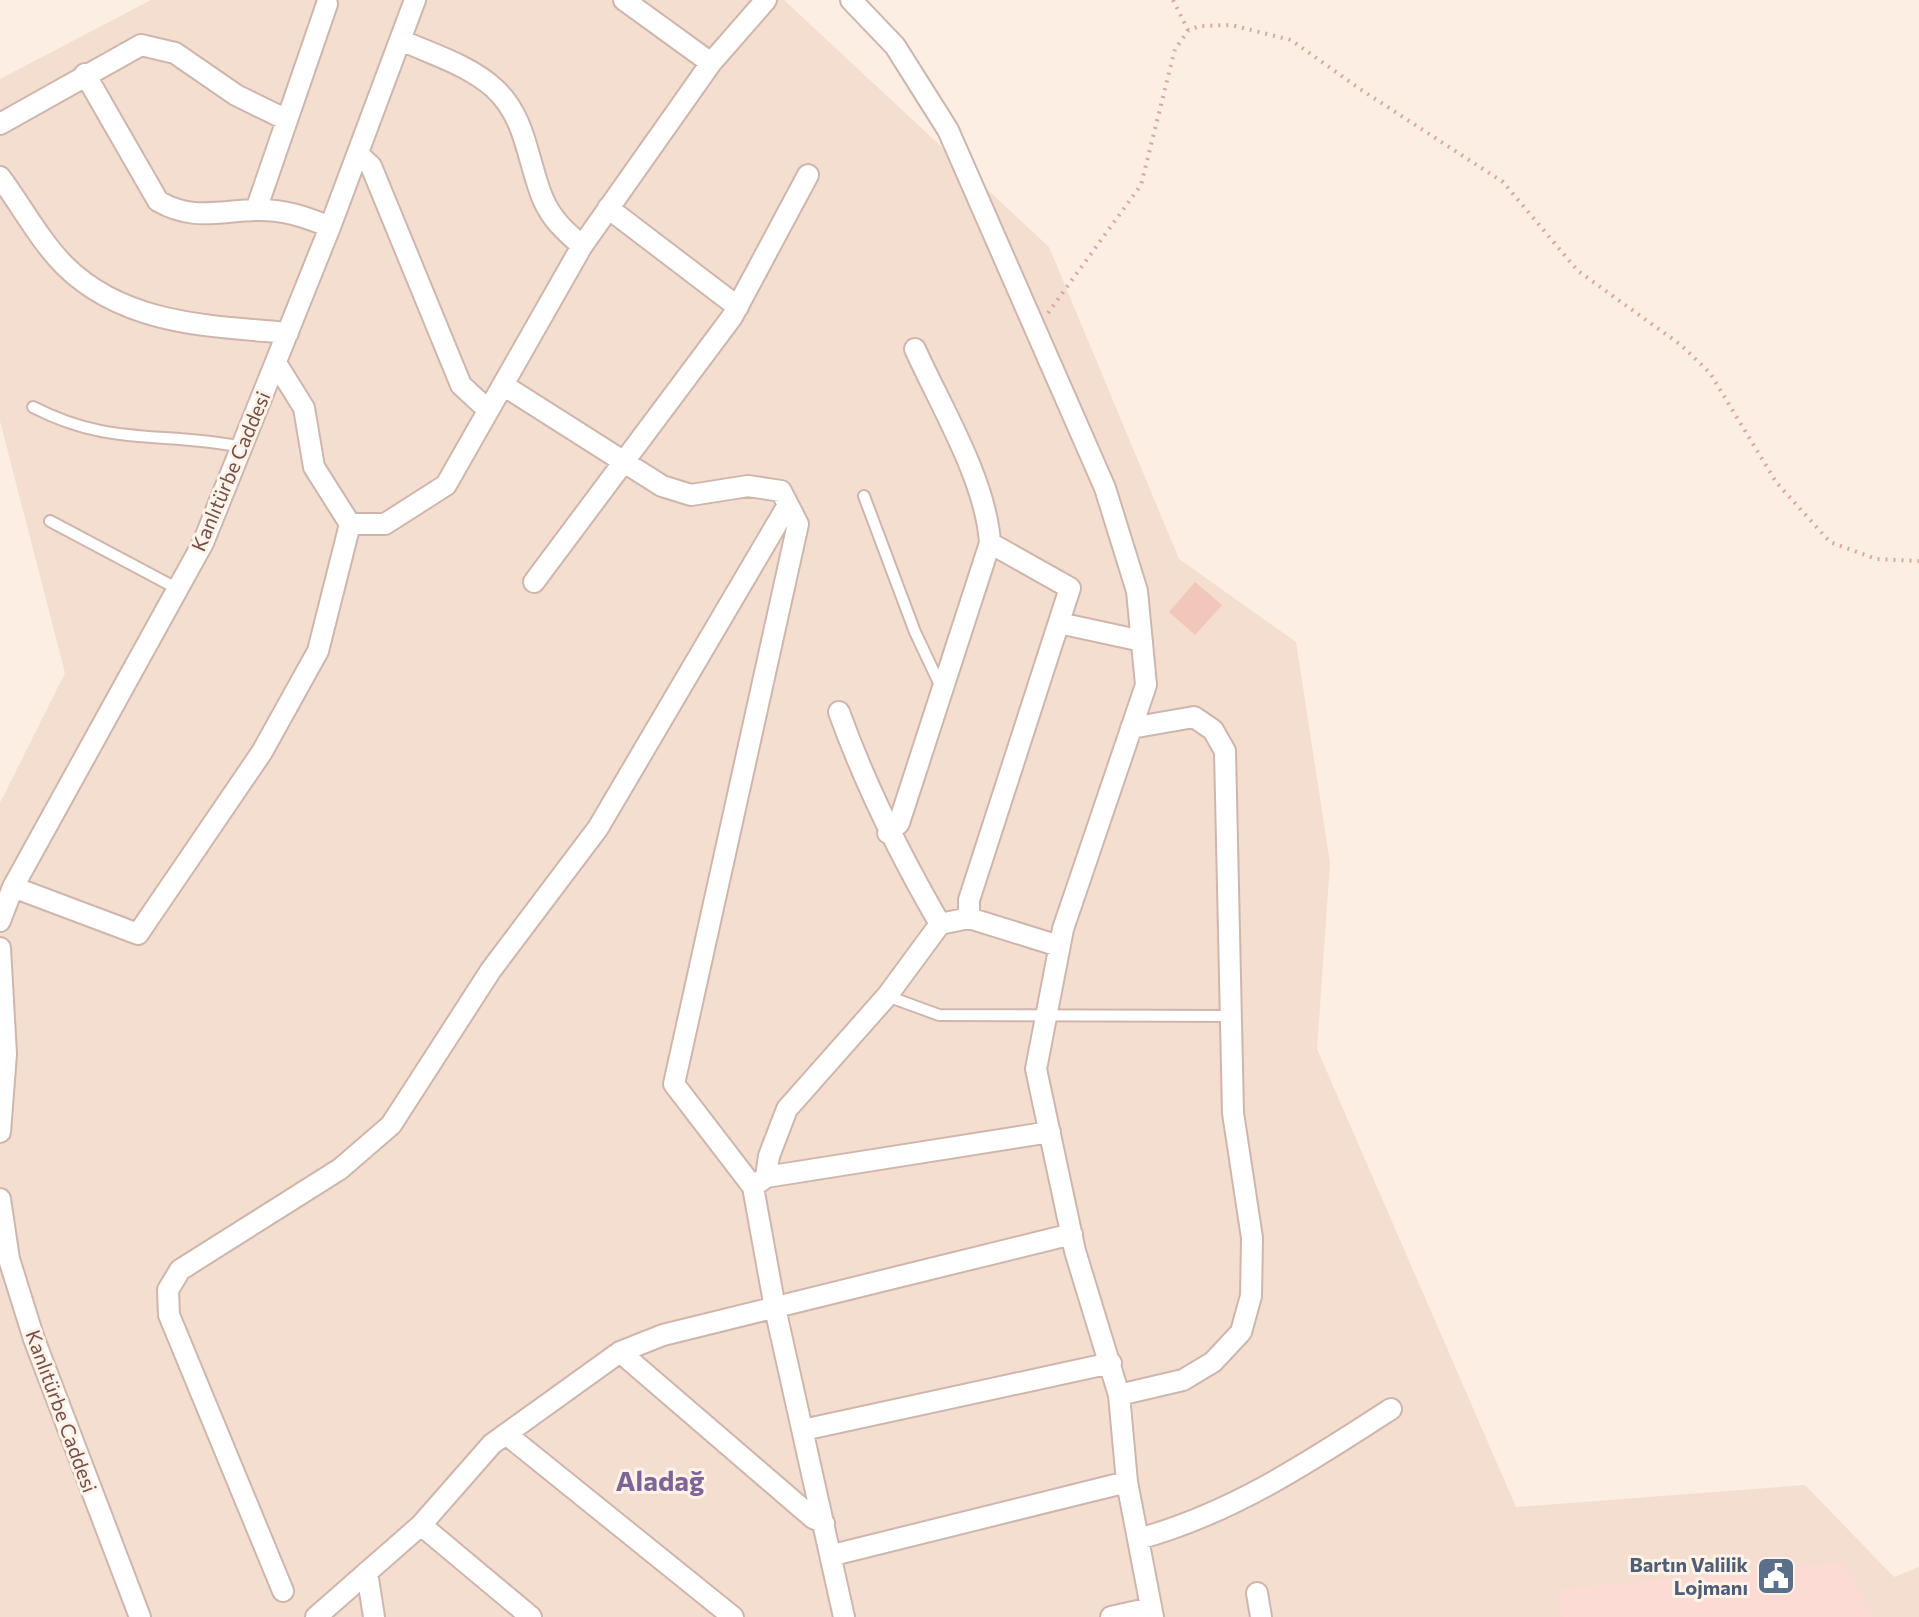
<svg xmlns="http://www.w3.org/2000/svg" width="1919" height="1617" font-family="Commissioner,sans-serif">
  <rect width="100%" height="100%" fill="#fceee2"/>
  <path fill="#f4ded0" d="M151 0H784L1049 247 1179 559 1296 642 1330 863 1317 1049 1516 1507 1805 1485 1894 1577 1919 1567V1617H0V803L65 673 0 421V79Z"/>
  <path fill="#fcdbd5" d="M1844 1562 1872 1617H1563L1557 1590Z"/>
  <path fill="#f1c7b9" d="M1195 582 1222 605 1195 635 1169 612Z"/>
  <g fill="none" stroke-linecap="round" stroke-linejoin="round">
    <g stroke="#cfb6ac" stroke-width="14">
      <path id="lane" d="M33 407C110 447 163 431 242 447
        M864 496 915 632 941 687
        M50 521 176 588
        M887 996 939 1015 1231 1016"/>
    </g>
    <g stroke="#cfb6ac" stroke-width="24">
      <path id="street" d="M624 0 711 63
        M851 0 895 46 948 130 1105 488 1137 591 1146 685 1063 929 1036 1069 1075 1251 1119 1395 1127 1482 1153 1617
        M401 40C431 54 469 65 494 88 527 118 527 161 543 199 552 220 566 232 582 246
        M85 74 158 201C192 221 219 211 256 210 283 209 306 217 330 227
        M0 124 141 45 175 53 236 95 285 119
        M358 154 371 166 461 385 488 410
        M0 177C21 205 40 241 65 266 125 325 210 326 288 333
        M608 208 738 307
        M256 210 327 4
        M503 385 662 486 691 495 748 486 781 491 798 524 674 1084 753 1187 775 1308 844 1617
        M350 524H385L446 485 582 246 711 63 766 0
        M534 582 732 317 808 175
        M1059 623 1142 641
        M839 712C866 787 900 855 940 924
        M888 833 899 823 990 543C986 480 941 407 915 349
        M13 887 138 934 262 752 318 651 350 524 314 467 304 408 276 363
        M969 918V900L1070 588 990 543
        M0 921 13 887 203 543 330 227 415 0
        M0 948 6 1054 0 1132
        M766 1177 1050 1132
        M753 1187 766 1177 769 1156 787 1109 887 996 940 924 969 918 1059 946
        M0 1199 9 1259 34 1339 140 1617
        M620 1352 663 1335 1072 1234
        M1119 1395 1183 1380 1213 1362 1241 1332 1251 1296 1252 1238 1233 1113 1225 751 1213 730 1194 717 1131 728
        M803 1430 1111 1363
        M506 1434 733 1617
        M421 1525 531 1617
        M1138 1539C1231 1514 1311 1461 1391 1409
        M833 1555 1127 1482
        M367 1572 374 1617
        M283 1591 169 1315 168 1290 180 1270 340 1169 391 1125 491 970 598 828 788 505
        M1257 1593 1261 1617
        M316 1617 421 1525 492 1444 620 1352 813 1518 824 1523
        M1111 1617 1151 1608"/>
    </g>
    <path stroke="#d6aa9d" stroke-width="4" stroke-dasharray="2 6" stroke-linecap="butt" d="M1173 0 1188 30
      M1048 313 1141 185 1175 49 1188 31 1199 26 1231 25 1291 40 1360 89 1503 182 1578 271 1681 345 1710 373 1776 482 1830 542 1876 559 1919 561"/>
    <use href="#lane" stroke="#fff" stroke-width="10"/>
    <use href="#street" stroke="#fff" stroke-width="20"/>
  </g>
  <defs>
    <g id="civic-square" transform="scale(2)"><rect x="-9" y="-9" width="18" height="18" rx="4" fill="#5c6f8a" stroke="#fff2e8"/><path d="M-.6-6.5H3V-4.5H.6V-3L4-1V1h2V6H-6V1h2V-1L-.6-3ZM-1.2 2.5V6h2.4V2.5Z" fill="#fff"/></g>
  </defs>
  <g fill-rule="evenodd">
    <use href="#civic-square" x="1776" y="1576"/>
  </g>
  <g text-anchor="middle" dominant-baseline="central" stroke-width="6" stroke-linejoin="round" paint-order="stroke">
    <g font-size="20" fill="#735149" stroke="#fff2e8">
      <text transform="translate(230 471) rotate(-67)">Kanlıtürbe Caddesi</text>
      <text transform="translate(62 1411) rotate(70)">Kanlıtürbe Caddesi</text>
    </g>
    <g font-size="20" font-weight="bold" fill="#4e5e75" stroke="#fff2e8" text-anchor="end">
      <text x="1748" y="1564">Bartın Valilik<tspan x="1748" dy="23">Lojmanı</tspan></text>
    </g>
    <g font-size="28" font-weight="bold" fill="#7e6497" stroke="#fff2e8">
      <text x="660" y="1480">Aladağ</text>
    </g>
  </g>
</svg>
